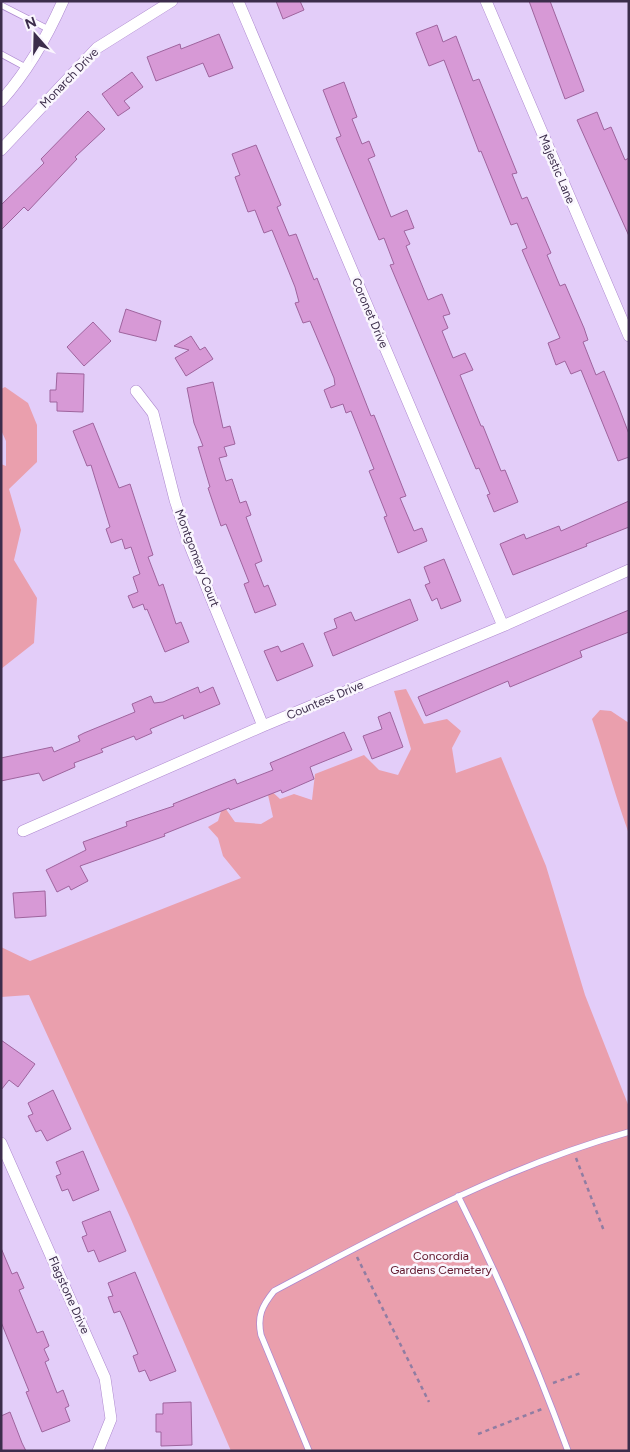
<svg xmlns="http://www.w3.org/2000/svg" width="630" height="1452" font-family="Figtree,sans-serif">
  <rect width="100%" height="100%" fill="#e3cdf9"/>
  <path fill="#ea9fad" d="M5 387 28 403 37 425V462L9 489 21 530 14 560 37 598 34 643 1 669V464L6 466V441L1 430V389Z
    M406 689 424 724 447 719 461 731 452 748 456 773 501 757 546 866 585 995 629 1107V1451H231L130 1217 29 995 1 997V947L30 961 241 878 223 856 218 838 208 827 218 821 223 805 235 822 261 824 273 817 266 786 280 799 294 794 312 800 315 774 364 755 379 770 398 775 411 749 394 691Z
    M600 710 611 711 629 723V834C615 796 605 757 592 719Z"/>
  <path fill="#d799d6" stroke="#9f649e" d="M276 1H300L304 10 283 19Z
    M529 1H550L584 91 565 99Z
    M437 25 443 42 456 36 473 81 479 79 517 173 512 174 522 199 527 197 551 253 547 255 560 286 565 284 584 328 588 340 583 342 596 375 604 371 618 405 629 434V457L618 461 581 370 571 374 565 361 556 365 548 343 560 338 522 250 527 248 517 223 511 225 481 151 479 152 444 60 429 66 416 33Z
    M219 34 233 68 209 77 203 63 156 81 147 57 180 44 181 49Z
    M132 72 143 87 124 101 130 108 118 116 102 94Z
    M344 82 357 117 352 119 362 144 369 141 375 156 368 159 370 163 391 217 407 210 414 228 404 231 410 244 406 246 428 300 442 294 450 314 443 316 448 328 442 331 453 358 465 353 473 370 460 375 481 426H483L501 471 505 470 518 502 494 512 487 495 490 494 479 468 476 469 390 265 394 264 384 238 379 240 336 138 341 136 323 90Z
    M88 111 105 129 75 157 77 159 28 211 24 207 1 230V205L44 163 41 159Z
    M597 112 604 130 611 127 625 160 629 158V236L577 120Z
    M256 145 281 205 277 207 289 236 296 234 314 280 317 278 371 416 374 415 406 496 400 498 414 531 422 528 427 541 398 553 384 517 387 516 369 471 374 469 351 411 346 413 343 404 331 408 324 390 335 385 334 378 310 321 303 323 295 303 299 302 295 287 272 230 264 233 255 210 248 212 235 177 240 175 232 154Z
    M126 309 161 321 156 341 119 332Z
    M93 322 111 341 84 366 67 347Z
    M191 336 200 350 205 347 213 359 186 376 175 358 189 350 174 346Z
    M57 373 84 374 83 412 57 411V402H50V390H56Z
    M213 382 223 428 230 426 235 444 224 447 227 456 219 458 226 481 232 479 240 503 246 501 251 515 246 517 262 561 255 564 264 587 268 585 276 605 255 613 244 584 249 582 226 524 221 526 208 488 210 487 198 447 203 446 194 423 187 388Z
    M93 423 119 488 130 484 153 555 148 557 159 586 163 584 176 624 181 622 189 642 165 652 147 609 145 610 143 604 133 608 128 596 138 592 133 577 140 574 131 547 125 549 122 539 111 543 106 529 110 527 91 465 87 466 73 431Z
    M629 501V527L586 544 587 546 513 575 500 544 524 534 526 539 559 526 561 531Z
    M444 559 461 601 441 609 437 598 432 601 425 585 430 583 424 567Z
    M410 599 418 620 333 656 324 633 337 628 334 619 351 612 355 621Z
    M629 610V632L580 651 582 657 510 687 508 681 426 716 418 697Z
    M303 643 313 666 277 681 264 651 278 646 281 652Z
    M198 687 200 693 213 687 220 704 184 719 183 715 150 729 152 733 136 740 134 736 101 749 103 752 74 763 75 767 43 781 39 773 1 781V758L52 747 54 752 80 741 78 736 84 733 135 712 132 704 151 696 154 703 163 702Z
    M390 712 403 747 372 759 363 736 382 729 378 717Z
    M344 732 352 750 310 767 314 779 282 793 281 790 230 810 229 808 164 834 165 836 80 866 88 881 71 890 69 886 57 892 46 870 86 850 83 842 127 826 126 822 174 806 173 804 235 779 237 784 273 770 270 763Z
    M45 891 46 916 15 918 13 893Z
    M1 1040 35 1064 18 1087 9 1080 1 1090Z
    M53 1090 71 1129 47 1141 41 1130 36 1132 28 1116 33 1114 28 1103Z
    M83 1151 99 1190 73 1201 68 1189 62 1191 56 1176 61 1174 56 1162Z
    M110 1211 126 1251 99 1262 94 1250 88 1252 82 1237 87 1235 82 1222Z
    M1 1248 12 1274 17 1272 24 1288 19 1290 37 1333 43 1331 49 1346 44 1349 49 1360 45 1362 57 1393 63 1390 69 1406 65 1408 70 1421 42 1432 26 1392 29 1391 1 1322Z
    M135 1272 176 1371 150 1381 145 1370 139 1372 133 1356 138 1354 125 1322 120 1311 114 1313 108 1297 113 1296 108 1283Z
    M191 1402 192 1445 161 1446V1432H156V1414H163V1403Z
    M10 1412 22 1443 26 1451H1V1416Z"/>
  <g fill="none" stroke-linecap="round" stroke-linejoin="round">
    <g stroke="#ad88cf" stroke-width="7">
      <path id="service" d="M1 5 50 30
        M1 54 27 68
        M458 1196C500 1279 536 1364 568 1451
        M309 1451 261 1335C257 1316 262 1306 274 1291 389 1230 503 1167 629 1132"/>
    </g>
    <g stroke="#ad88cf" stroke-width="12">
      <path id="minor" d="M238 1 503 626
        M486 1 629 336
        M1 101C27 72 47 37 63 1
        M1 150 97 48 172 1
        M136 391 153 413 175 500 190 546 263 726
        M23 831 263 726 503 626 629 570
        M1 1143 105 1378 111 1419 98 1451"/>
    </g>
    <path stroke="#907da2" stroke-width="2.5" stroke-dasharray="4 4" stroke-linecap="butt" d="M576 1158 604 1231
      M357 1257 429 1402
      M553 1383 581 1373
      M478 1434 542 1409"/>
    <use href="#service" stroke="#fff" stroke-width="5.5"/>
    <use href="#minor" stroke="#fff" stroke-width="11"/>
  </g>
  <g text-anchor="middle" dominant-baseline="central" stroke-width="5" stroke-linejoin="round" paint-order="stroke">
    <g font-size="12" fill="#3c2d4b" stroke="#faf6fe">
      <text transform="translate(69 78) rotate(-46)">Monarch Drive</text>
      <text transform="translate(557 169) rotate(67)">Majestic Lane</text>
      <text transform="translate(370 313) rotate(67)">Coronet Drive</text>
      <text transform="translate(197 558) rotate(69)">Montgomery Court</text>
      <text transform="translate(325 700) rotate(-23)">Countess Drive</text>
      <text transform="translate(69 1295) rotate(66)">Flagstone Drive</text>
    </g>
    <g font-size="12" fill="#60172c" stroke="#faf6fe">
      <text x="441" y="1256">Concordia<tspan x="441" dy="14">Gardens Cemetery</tspan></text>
    </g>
  </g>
  <rect width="630" height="1452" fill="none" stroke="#3c2d4b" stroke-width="5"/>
  <g transform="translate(35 35) rotate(340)" stroke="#faf6fe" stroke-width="4" paint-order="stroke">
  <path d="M0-4L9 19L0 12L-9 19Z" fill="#3c2d4b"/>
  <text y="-8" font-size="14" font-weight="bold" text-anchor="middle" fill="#3c2d4b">N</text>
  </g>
</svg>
